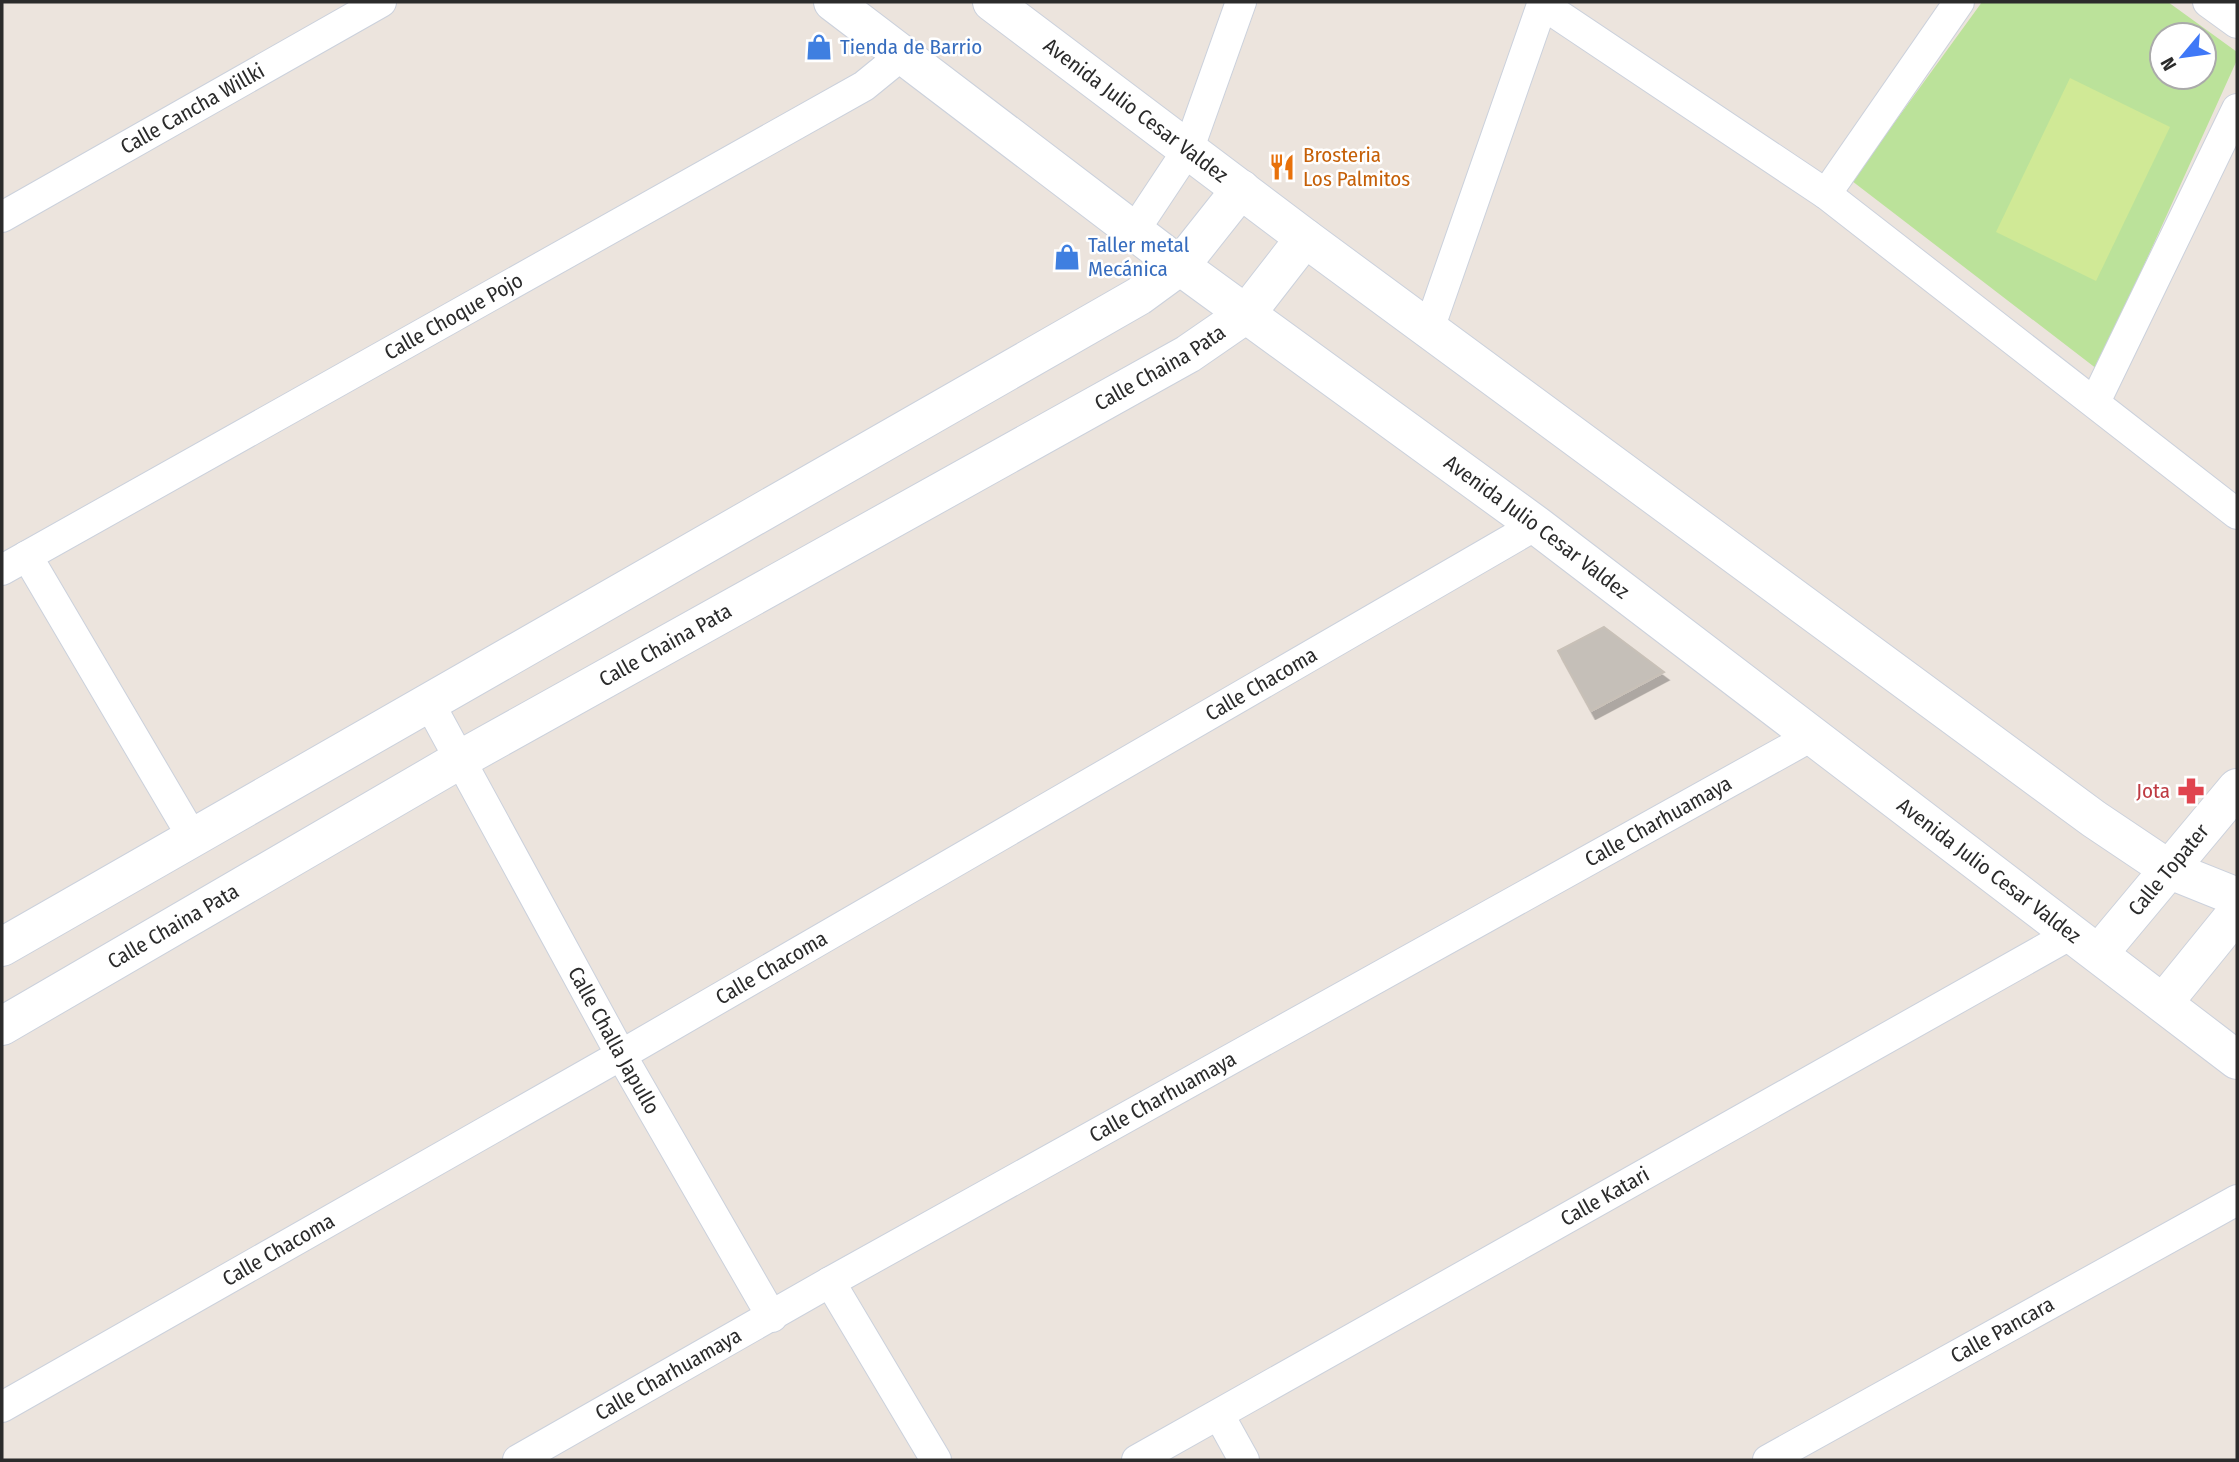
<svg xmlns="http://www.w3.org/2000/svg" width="2239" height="1462" font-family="'Fira Sans Condensed',sans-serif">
  <defs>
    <filter id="shadow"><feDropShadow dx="4.5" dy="8" stdDeviation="0" flood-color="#0004"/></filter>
  </defs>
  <rect width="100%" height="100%" fill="#ece4dd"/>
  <path fill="#bbe29a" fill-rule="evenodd" d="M1982 2H2168L2237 52V60L2097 369 1852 181ZM2162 35H2204V77H2162Z"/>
  <path fill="#d0e996" d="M2070 78 2170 127 2096 281 1996 232Z"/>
  <path fill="#c5bfb8" stroke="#c8c0b7" stroke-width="2" filter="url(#shadow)" d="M1604 627 1664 672 1591 711 1558 651Z"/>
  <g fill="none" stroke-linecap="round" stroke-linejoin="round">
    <g stroke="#cbd1dc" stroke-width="32">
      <g id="street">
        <path d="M2208 2 2237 23"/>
        <path d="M1542 4 1826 194 2237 514"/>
        <path d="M1826 194 1959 2"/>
        <path id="s1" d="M2 217 381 2"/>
        <path d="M1134 231 1189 148 1241 2"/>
        <path d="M1429 329 1543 2"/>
        <path d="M2095 402 2237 109"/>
        <path d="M27 556 193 838"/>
        <path id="s2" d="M2 570 864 86 902 55"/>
        <path id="s3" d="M428 701 621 1055 772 1317"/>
        <path d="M830 1282 936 1460"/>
        <path id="s4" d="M2 1407 621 1055 1536 525"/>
        <path d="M1219 1415 1244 1460"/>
        <path id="s5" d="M518 1460 830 1282 1810 737"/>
        <path id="s6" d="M1137 1460 2073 933"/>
        <path id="s7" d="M1768 1460 2237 1200"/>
      </g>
    </g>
    <g stroke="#cbd1dc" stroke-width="40">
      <g id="secondary">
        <path id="s8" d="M833 2 1180 266 1536 525 2237 1060"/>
        <path id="s9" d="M992 2 1305 238 2094 819 2170 870 2237 897"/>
        <path d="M2 947 1139 296 1180 266 1241 189"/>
        <path id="s10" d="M2100 952 2237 788"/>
        <path d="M2164 1002 2237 912"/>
        <path id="s11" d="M2 1026 461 759 1188 354 1246 314 1305 238"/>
      </g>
    </g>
    <use href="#street" stroke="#fff" stroke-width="30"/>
    <use href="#secondary" stroke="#fff" stroke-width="38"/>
  </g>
  <defs>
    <g id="shop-bare" transform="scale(2.1)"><path d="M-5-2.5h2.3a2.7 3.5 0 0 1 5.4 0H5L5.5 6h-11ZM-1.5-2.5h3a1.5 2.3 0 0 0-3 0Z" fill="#3f7fe0" stroke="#fff" stroke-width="2.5" paint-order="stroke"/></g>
    <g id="restaurant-bare" transform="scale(2.1)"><path d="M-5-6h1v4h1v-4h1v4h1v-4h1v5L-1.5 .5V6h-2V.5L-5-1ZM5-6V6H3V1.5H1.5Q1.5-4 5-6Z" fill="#e8710a" stroke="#fff" stroke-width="2.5" paint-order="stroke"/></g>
    <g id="pharmacy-bare" transform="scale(2.1)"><path d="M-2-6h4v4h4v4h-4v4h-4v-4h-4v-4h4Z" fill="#e0444e" stroke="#fff" stroke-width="2.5" paint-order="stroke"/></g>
  </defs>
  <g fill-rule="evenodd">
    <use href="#shop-bare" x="819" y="47"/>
    <use href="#restaurant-bare" x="1282" y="167"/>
    <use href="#shop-bare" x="1067" y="257"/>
    <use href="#pharmacy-bare" x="2191" y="791"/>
  </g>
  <g text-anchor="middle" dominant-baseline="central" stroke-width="5" stroke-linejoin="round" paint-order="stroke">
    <g font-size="21" fill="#366cbe" stroke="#fff" text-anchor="start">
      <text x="840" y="47">Tienda de Barrio</text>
      <text x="1088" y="245">Taller metal<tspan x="1088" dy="24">Mecánica</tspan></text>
    </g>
    <g font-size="21" fill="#2b2b2b" stroke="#fff">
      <text stroke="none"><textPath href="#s1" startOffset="219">Calle Cancha Willki</textPath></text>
      <text stroke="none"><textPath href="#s9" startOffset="180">Avenida Julio Cesar Valdez</textPath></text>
      <text stroke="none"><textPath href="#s2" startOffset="518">Calle Choque Pojo</textPath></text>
      <text stroke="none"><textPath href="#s11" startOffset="1332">Calle Chaina Pata</textPath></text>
      <text stroke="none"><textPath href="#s8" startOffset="878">Avenida Julio Cesar Valdez</textPath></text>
      <text stroke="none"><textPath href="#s11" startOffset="765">Calle Chaina Pata</textPath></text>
      <text stroke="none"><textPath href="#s4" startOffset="1452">Calle Chacoma</textPath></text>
      <text stroke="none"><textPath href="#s5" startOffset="1307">Calle Charhuamaya</textPath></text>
      <text stroke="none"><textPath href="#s8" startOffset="1446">Avenida Julio Cesar Valdez</textPath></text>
      <text stroke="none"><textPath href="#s10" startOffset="107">Calle Topater</textPath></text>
      <text stroke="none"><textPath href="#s11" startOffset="198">Calle Chaina Pata</textPath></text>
      <text stroke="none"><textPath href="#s4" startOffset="886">Calle Chacoma</textPath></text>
      <text stroke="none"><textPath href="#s3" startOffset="387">Calle Challa Japullo</textPath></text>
      <text stroke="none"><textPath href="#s5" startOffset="740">Calle Charhuamaya</textPath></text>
      <text stroke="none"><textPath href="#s6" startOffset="537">Calle Katari</textPath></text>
      <text stroke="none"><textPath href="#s4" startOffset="318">Calle Chacoma</textPath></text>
      <text stroke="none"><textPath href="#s7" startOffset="268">Calle Pancara</textPath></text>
      <text stroke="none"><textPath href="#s5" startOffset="173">Calle Charhuamaya</textPath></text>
    </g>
    <g font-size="21" fill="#c56008" stroke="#fff" text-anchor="start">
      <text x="1303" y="155">Brosteria<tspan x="1303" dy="24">Los Palmitos</tspan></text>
    </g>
    <g font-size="21" fill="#be3a42" stroke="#fff" text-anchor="end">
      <text x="2170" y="791">Jota</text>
    </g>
  </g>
  <rect width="2239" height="1462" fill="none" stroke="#2b2b2b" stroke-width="7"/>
  <g transform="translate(2183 56) rotate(241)"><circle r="33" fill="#ffffff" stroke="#aaaaaa" stroke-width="2"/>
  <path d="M0-5L12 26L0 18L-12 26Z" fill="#3f78f7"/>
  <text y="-10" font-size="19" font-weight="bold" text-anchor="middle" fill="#2b2b2b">N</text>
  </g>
</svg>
